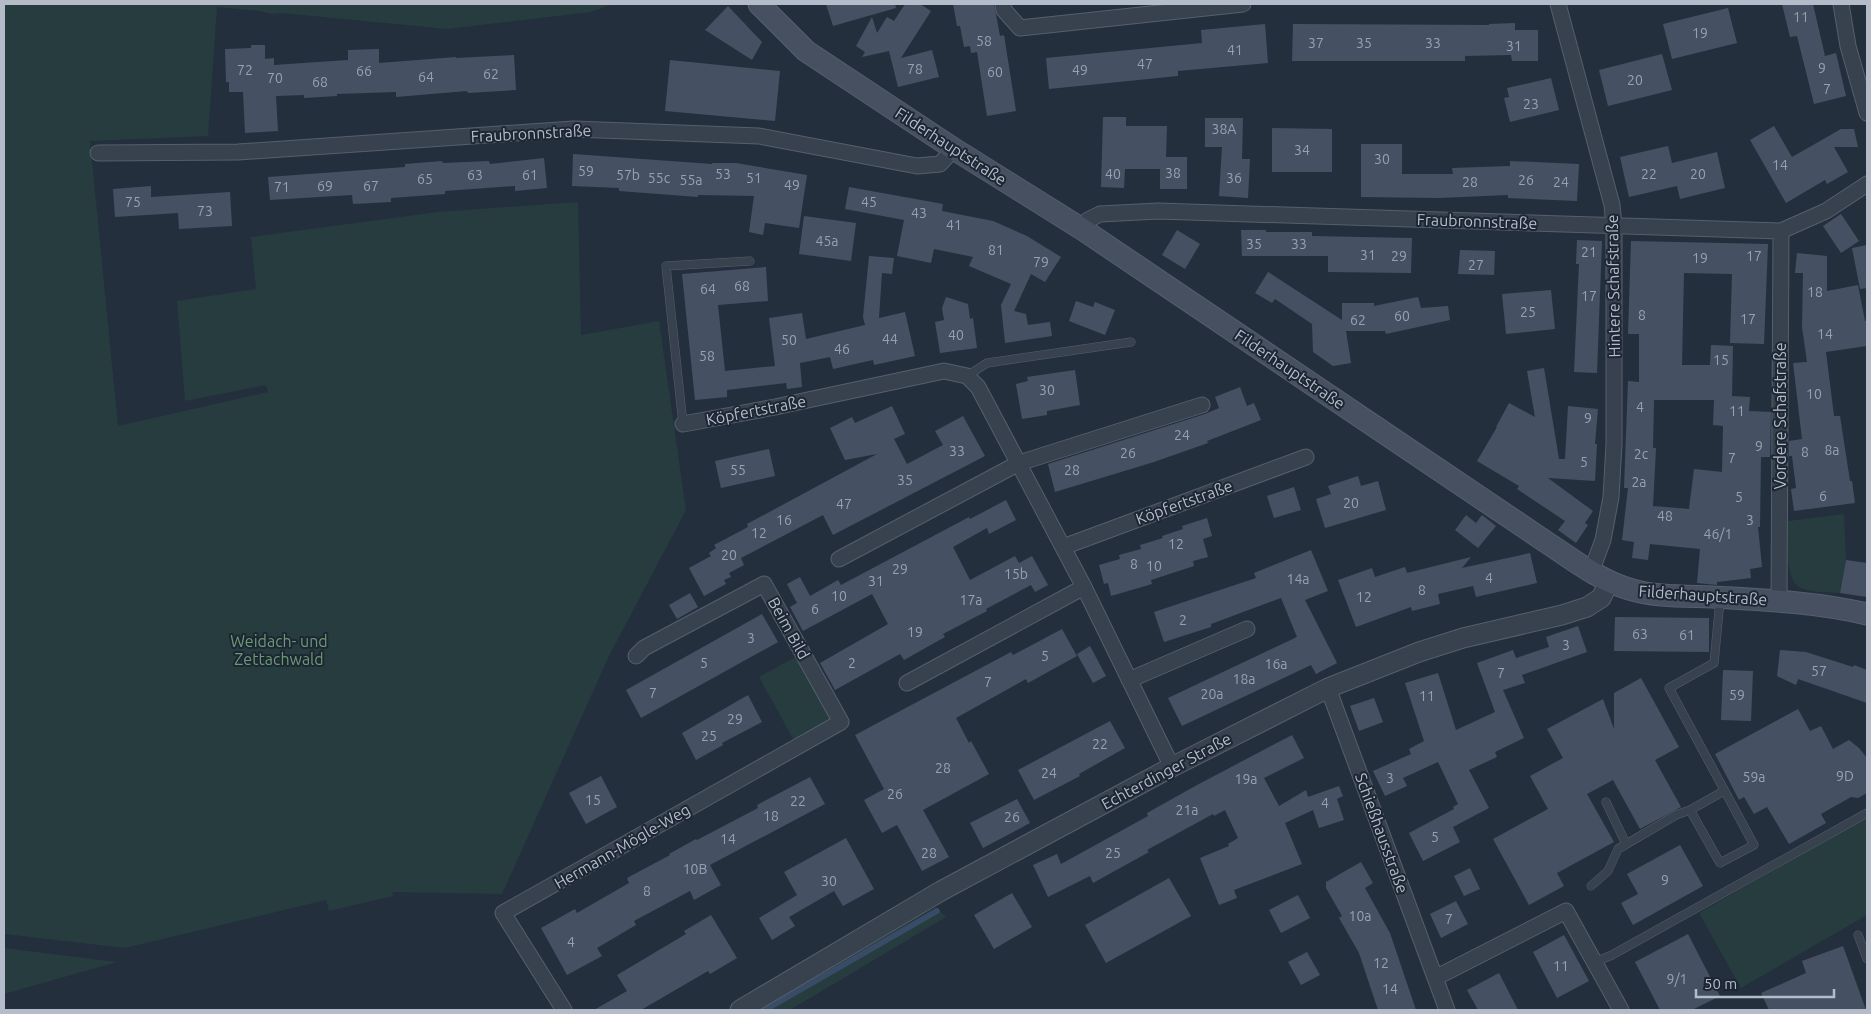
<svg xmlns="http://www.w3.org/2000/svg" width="1871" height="1014" font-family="Ubuntu,sans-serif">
  <rect width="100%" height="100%" fill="#242f3e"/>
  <path fill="#263c3f" d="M4 4H612L591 12 447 29 282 13 272 14 260 11 217 7 208 136 90 141 118 426 268 392 266 385 185 401 177 301 256 289 251 237 438 212 578 202 581 335 659 321 686 510 609 656 502 894 392 892 393 896 329 911 326 900 125 948 4 934Z
    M1844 514 1846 560 1840 593C1828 592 1812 593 1801 588 1783 580 1788 537 1788 521Z
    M803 653 841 722 797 746 759 677Z
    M1867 817V915L1741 988 1699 913Z
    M936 907 946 917 790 1010H753Z
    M4 948 117 962 4 994Z"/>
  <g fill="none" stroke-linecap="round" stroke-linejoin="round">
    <path stroke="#394c67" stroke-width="5.5" d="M765 1010 937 911"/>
  </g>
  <path fill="#455162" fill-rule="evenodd" d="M826 4H895L896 8 833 26Z
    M905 4H920L931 11 901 58 932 50 939 77 898 87 889 51 862 57 865 52 856 46 872 17 877 33 887 17 894 21Z
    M953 4H994L1000 36 1004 35 1016 111 987 116 977 52 971 53 970 46 964 47 960 26H957Z
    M1782 4H1813L1825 56 1836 53 1846 96 1814 104 1797 36 1790 37Z
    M728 6 762 42 752 60 705 30Z
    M1728 8 1737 43 1672 59 1663 24Z
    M1515 23V30H1538V61H1512L1511 55 1465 56V61H1292L1293 24 1489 25V24Z
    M1265 24 1268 63 1178 71V76L1049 89 1046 58 1202 43 1201 30Z
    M251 45H265V59L274 58V65L348 60V50L379 49V63L456 57V58L514 55 516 90 468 93 467 91 396 97V92L337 94V96L304 98V95L276 96 278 131 245 133 243 92H229V82H226L225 49 251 48Z
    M1662 54 1672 90 1608 106 1599 70Z
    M670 60 780 71 775 121 665 111Z
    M1551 78 1559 110 1510 122 1504 98 1509 97 1507 88Z
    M1103 117H1126V126H1167L1166 157H1187V189H1160V169H1125L1124 188 1101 187Z
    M1205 118H1243L1242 159H1250L1248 198 1219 196 1222 147H1205Z
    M1774 126 1792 157 1841 129H1854L1858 147H1834L1848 172 1827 184 1825 180 1786 203 1750 140Z
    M1272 128 1332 129V172H1272Z
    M1361 144H1402V174H1453L1452 168 1510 166V161L1579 164 1577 201 1508 198V195L1439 198 1361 197Z
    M1668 146 1672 163 1717 152 1725 188 1680 199 1677 186 1629 197 1620 157Z
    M573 154 712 164V163H736L807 175 799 228 765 223 763 235 749 232 754 196 698 195V197L619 191V188L572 186Z
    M544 158 547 188 515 191V186L445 191V194L391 198V202L353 204 352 195 270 200 268 177 405 167V164L442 161 443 163 489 161 490 164Z
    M151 186V197L230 192 232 226 179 229 178 213 115 217 113 189Z
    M849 187 943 204 942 211 993 221 1027 236 1061 257 1045 282 1031 274 1014 311 1026 314 1028 325 1050 322 1052 336 1005 343 1001 305 1011 284 969 266 973 257 934 249 931 263 897 256 904 220 845 209Z
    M1841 214 1859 241 1841 253 1823 226Z
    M804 216 856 223 851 261 799 254Z
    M1177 230 1200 244 1185 269 1162 255Z
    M1241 230H1266V232H1312V236L1412 238 1411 273 1328 272V256H1242Z
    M1577 240 1602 241 1597 373 1574 372 1579 264H1576Z
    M1631 241 1768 244 1764 344 1730 343 1732 274 1684 273 1682 365H1710L1711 345 1733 346 1732 396 1750 397 1749 411 1771 412 1770 457H1761L1760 527H1758L1762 567 1750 569 1751 578 1717 582V585L1697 583 1700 549 1650 544 1648 560 1632 558 1634 542 1622 540 1628 488H1624L1628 381 1639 382V334H1628ZM1654 400H1714L1713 425 1723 426 1722 472 1694 469 1689 509 1653 506 1656 448H1653Z
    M1867 245V288L1860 289 1852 248Z
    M1460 250 1495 251 1494 275 1458 274Z
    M1797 253 1827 256V291L1858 285 1865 321 1867 320V346L1826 352 1834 416H1840L1850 481H1852L1855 503 1794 511 1791 489 1796 488 1792 456H1789V441L1802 439 1793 363 1807 362 1802 327 1803 273H1795Z
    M869 256 894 258 892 274 882 273 879 318 905 312 915 356 874 365 873 360 833 369 830 357 800 363 802 387 787 389 786 383 727 390V397L695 400 682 274 766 267 768 301 718 305 725 371 775 366 769 318 802 313 806 339 865 325 863 317Z
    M1268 272 1342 320V303H1374V306L1418 297 1421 308 1448 306 1450 320 1386 334 1385 331H1346L1351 363 1333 366 1313 352 1312 324 1275 299 1272 303 1255 293Z
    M1551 290 1555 329 1506 334 1502 294Z
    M946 297 968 304 970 319 973 318 977 348 940 353 935 322 944 320 942 308Z
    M1076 301 1093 307 1095 302 1115 310 1105 335 1069 321Z
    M1544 368 1559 459H1565L1568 406 1598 409 1595 444H1597L1595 481 1548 478 1593 511 1585 523 1588 525 1576 543 1558 530 1565 521 1517 489 1519 486 1477 461 1497 427H1496L1509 403 1535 417 1527 371Z
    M1075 370 1080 405 1047 411V415L1022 419 1016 384 1028 381 1027 377Z
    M1240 387 1247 406 1254 403 1261 420 1207 441 1208 443 1154 462 1055 492 1048 464 1205 414 1219 408 1215 397Z
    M892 406 905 434 894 439 907 464 943 445 935 431 963 416 985 456 833 535 823 515 741 558 744 565 729 573 731 577 724 580 726 584 704 596 689 568 711 556 709 553 716 548 714 545 748 527 747 524 877 454 845 460 830 428 852 417 855 423Z
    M769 449 775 476 721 488 715 461Z
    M1358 476 1361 486 1378 481 1386 510 1325 528 1316 499 1331 494 1328 486Z
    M1294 487 1301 510 1274 518 1267 496Z
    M1006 500 1016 520 989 534 987 528 953 547 970 580 1015 556 1019 563 1032 556 1048 585 1035 592 1031 585 986 609 987 611 943 634 945 637 904 660 900 654 835 690 820 663 888 624 872 594 803 631 790 607 797 603 787 584 800 577 810 596 838 580 841 585 969 517 970 519Z
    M1466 515 1476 523 1482 515 1496 526 1478 548 1455 530Z
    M1207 518 1212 536 1203 539 1208 557 1193 561 1194 566 1151 580 1152 584 1111 596 1108 583 1104 584 1099 565 1120 559 1119 555 1141 549 1140 545 1163 538 1162 536 1183 529 1182 526Z
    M1311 550 1328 591 1305 600 1337 663 1316 674 1311 665 1182 726 1168 698 1297 637 1281 598 1211 624V627L1164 642 1154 612 1256 578 1254 573Z
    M1530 553 1537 583 1476 597 1473 586 1438 594 1440 604 1412 611 1411 607 1356 627 1338 580 1372 568 1375 577 1405 567 1407 573 1471 557 1462 568Z
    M1846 560 1867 563V597L1840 593Z
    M690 593 698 607 677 619 669 605Z
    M762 614 778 642 641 718 626 690Z
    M1615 617 1709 618V652L1614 651Z
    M1578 626 1587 652 1522 675 1525 683 1503 690 1524 738 1495 752 1497 757 1469 770 1489 808 1453 827 1460 842 1423 861 1409 833 1454 809 1453 807 1458 804 1438 762 1403 778 1407 786 1385 796 1373 771 1411 754 1409 749 1424 741 1405 683 1438 673 1456 730 1495 712 1477 663 1513 650 1516 658 1549 647 1546 637Z
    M1062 629 1077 656 1028 683 1026 679 956 718 969 743 971 741 989 774 923 810 949 857 922 871 897 825 882 833 864 800 884 789 855 735 1011 652 1013 655Z
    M1090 646 1106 676 1093 683 1077 654Z
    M1780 650 1806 652 1853 667 1854 665 1867 670V703L1798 679 1796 685 1777 676Z
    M1723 670 1753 671 1751 721 1721 720Z
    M1641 678 1679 747 1655 760 1681 807 1640 829 1613 780 1587 794 1614 842 1557 873 1564 886 1529 905 1493 839 1548 809 1530 776 1563 758 1547 729 1603 699 1614 729V693Z
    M748 695 762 722 722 743 723 745 696 760 682 733Z
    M1374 698 1383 722 1359 731 1350 706Z
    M1798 709 1810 731 1821 726 1833 749 1849 740 1859 748 1867 758V793L1858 798 1851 797 1821 814 1826 823 1789 844 1767 807 1754 814 1744 797 1739 800 1715 754Z
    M1110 721 1125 748 1079 774 1080 776 1034 800 1018 770Z
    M1292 735 1304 758 1264 778 1279 806 1306 790 1308 797 1339 786 1343 796 1337 799 1344 820 1319 828 1313 810 1285 823 1302 864 1234 890 1237 898 1219 905 1200 858 1229 846 1228 844 1238 838 1225 810 1214 816 1213 814 1147 850 1149 852 1093 883 1090 876 1048 897 1033 865 1057 854 1061 864 1148 816 1147 813 1197 785Z
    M601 776 617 807 586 824 569 793Z
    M810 777 825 804 710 865 721 885 694 900 690 891 634 921 636 925 597 948 602 956 567 975 541 928 575 909 577 913 629 883 627 878 670 855 669 854 696 839 697 840 758 808 757 805Z
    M1017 799 1030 823 983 848 970 823Z
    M846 838 874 889 843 906 834 891 789 917 795 926 772 940 759 918 797 895 784 872Z
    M1680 845 1703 886 1633 925 1621 903 1638 894 1627 874Z
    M1361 862 1373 883 1365 888 1390 933 1416 1010H1378L1359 953 1339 918 1342 916 1326 888V882Z
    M1470 868 1480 889 1464 896 1454 876Z
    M1169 878 1191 916 1106 963 1085 925Z
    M1012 893 1032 927 994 949 974 915Z
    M1298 895 1310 918 1281 933 1269 910Z
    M1456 901 1468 924 1441 938 1430 914Z
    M711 915 737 958 710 974 708 971 641 1010H594L627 991 617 975 686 934 684 931Z
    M1688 934 1720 996 1692 1010H1660L1635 962Z
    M1564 935 1589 981 1557 998 1533 952Z
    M1843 946 1866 1010H1769L1761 993 1806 973 1802 961Z
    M1307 952 1320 975 1301 985 1288 962Z
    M1499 973 1518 1010H1478L1467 990Z"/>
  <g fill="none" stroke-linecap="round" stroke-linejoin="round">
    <g stroke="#565f6c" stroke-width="9">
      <path id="service" d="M967 376 987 363 1131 342
        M683 424 666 266 750 261
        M1720 600 1714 663 1669 688 1754 845 1720 863 1690 810 1724 791
        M1606 802 1626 844
        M1591 886 1608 871 1618 849 1676 815 1690 810
        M1858 935 1867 959
        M1595 962 1612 955 1867 813"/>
    </g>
    <g stroke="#565f6c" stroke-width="17">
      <path id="minor" d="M1003 4 1004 10 1020 28 1243 4
        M1558 4 1612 205 1614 226V444L1611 497 1603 540 1591 572
        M1841 4 1848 46 1867 113
        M98 153 238 152 574 129 759 136 917 166 940 164 954 149
        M1082 229 1088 220 1100 214 1158 211 1781 231 1826 211 1867 184
        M683 424 775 407 944 371 967 376 978 387 1084 587 1172 767
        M1063 547 1306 457
        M839 559 1019 463 1202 405
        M1779 601 1781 231
        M1129 680 1247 629
        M907 683 1084 587
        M1328 688 1447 1010
        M1435 978 1566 911 1621 1010
        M564 1010 503 913 841 722 764 584 644 648 636 656"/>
    </g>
    <g stroke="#565f6c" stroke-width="21">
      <path id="tertiary" d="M740 1010 941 891 1172 767 1328 688 1419 652 1463 638 1562 615 1587 607 1601 598 1609 582"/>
    </g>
    <g stroke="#565f6c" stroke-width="23">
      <path id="secondary" d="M759 4 806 51 954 149 1082 229 1549 544C1575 561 1599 580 1629 589 1654 597 1685 596 1712 597 1764 600 1817 602 1867 614"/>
    </g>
    <use href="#service" stroke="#38414e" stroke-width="8"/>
    <use href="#minor" stroke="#38414e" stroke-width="15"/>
    <use href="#tertiary" stroke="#38414e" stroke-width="19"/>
    <use href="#secondary" stroke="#465061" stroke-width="21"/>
  </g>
  <g text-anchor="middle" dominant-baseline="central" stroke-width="4" stroke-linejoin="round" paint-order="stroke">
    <g font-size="14" fill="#98a1af">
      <text x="1801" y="17">11</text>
      <text x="1700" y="33">19</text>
      <text x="984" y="41">58</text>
      <text x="1316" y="43">37</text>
      <text x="1364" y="43">35</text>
      <text x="1433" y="43">33</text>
      <text x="1514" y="46">31</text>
      <text x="1235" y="50">41</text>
      <text x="1145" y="64">47</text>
      <text x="1822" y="68">9</text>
      <text x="915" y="69">78</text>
      <text x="245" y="70">72</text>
      <text x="1080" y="70">49</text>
      <text x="364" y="71">66</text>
      <text x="995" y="72">60</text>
      <text x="491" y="74">62</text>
      <text x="426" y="77">64</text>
      <text x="275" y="78">70</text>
      <text x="1635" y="80">20</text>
      <text x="320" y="82">68</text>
      <text x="1827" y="89">7</text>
      <text x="1531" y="104">23</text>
      <text x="1224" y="129">38A</text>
      <text x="1302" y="150">34</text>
      <text x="1382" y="159">30</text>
      <text x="1780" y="165">14</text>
      <text x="586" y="171">59</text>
      <text x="1173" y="173">38</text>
      <text x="723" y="174">53</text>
      <text x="1113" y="174">40</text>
      <text x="1649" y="174">22</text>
      <text x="1698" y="174">20</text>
      <text x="475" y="175">63</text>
      <text x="530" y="175">61</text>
      <text x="628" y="175">57b</text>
      <text x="659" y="178">55c</text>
      <text x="754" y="178">51</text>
      <text x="1234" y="178">36</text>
      <text x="425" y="179">65</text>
      <text x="691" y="180">55a</text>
      <text x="1526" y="180">26</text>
      <text x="1470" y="182">28</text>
      <text x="1561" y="182">24</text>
      <text x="792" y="185">49</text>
      <text x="325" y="186">69</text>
      <text x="371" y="186">67</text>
      <text x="282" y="187">71</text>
      <text x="133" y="202">75</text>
      <text x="869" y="202">45</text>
      <text x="205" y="211">73</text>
      <text x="919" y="213">43</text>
      <text x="954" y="225">41</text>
      <text x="827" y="241">45a</text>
      <text x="1254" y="244">35</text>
      <text x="1299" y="244">33</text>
      <text x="996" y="250">81</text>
      <text x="1589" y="252">21</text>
      <text x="1368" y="255">31</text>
      <text x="1399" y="256">29</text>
      <text x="1754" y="256">17</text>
      <text x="1700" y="258">19</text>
      <text x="1041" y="262">79</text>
      <text x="1476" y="265">27</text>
      <text x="742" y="286">68</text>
      <text x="708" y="289">64</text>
      <text x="1815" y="292">18</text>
      <text x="1589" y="296">17</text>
      <text x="1528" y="312">25</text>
      <text x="1642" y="315">8</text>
      <text x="1402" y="316">60</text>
      <text x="1748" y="319">17</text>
      <text x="1358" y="320">62</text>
      <text x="1825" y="334">14</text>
      <text x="956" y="335">40</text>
      <text x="890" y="339">44</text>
      <text x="789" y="340">50</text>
      <text x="842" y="349">46</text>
      <text x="707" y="356">58</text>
      <text x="1721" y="360">15</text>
      <text x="1047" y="390">30</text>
      <text x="1814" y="394">10</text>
      <text x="1640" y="407">4</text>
      <text x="1737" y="411">11</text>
      <text x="1588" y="418">9</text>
      <text x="1182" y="435">24</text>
      <text x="1759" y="446">9</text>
      <text x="1832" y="450">8a</text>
      <text x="957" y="451">33</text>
      <text x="1805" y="452">8</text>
      <text x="1128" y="453">26</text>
      <text x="1641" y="454">2c</text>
      <text x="1732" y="458">7</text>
      <text x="1584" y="462">5</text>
      <text x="738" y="470">55</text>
      <text x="1072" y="470">28</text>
      <text x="905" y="480">35</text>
      <text x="1639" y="482">2a</text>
      <text x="1823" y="496">6</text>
      <text x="1739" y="497">5</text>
      <text x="1351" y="503">20</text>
      <text x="844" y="504">47</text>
      <text x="1665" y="516">48</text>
      <text x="784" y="520">16</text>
      <text x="1750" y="520">3</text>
      <text x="759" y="533">12</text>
      <text x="1718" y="534">46/1</text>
      <text x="1176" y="544">12</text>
      <text x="729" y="555">20</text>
      <text x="1134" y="564">8</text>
      <text x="1154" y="566">10</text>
      <text x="900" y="569">29</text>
      <text x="1016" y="574">15b</text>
      <text x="1489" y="578">4</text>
      <text x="1298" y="579">14a</text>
      <text x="876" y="581">31</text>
      <text x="1422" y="590">8</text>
      <text x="839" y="596">10</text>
      <text x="1364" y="597">12</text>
      <text x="971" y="600">17a</text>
      <text x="815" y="609">6</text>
      <text x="1183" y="620">2</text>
      <text x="915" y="632">19</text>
      <text x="1640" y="634">63</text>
      <text x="1687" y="635">61</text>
      <text x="751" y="638">3</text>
      <text x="1566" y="645">3</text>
      <text x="1045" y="656">5</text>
      <text x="704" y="663">5</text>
      <text x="852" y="663">2</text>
      <text x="1276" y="664">16a</text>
      <text x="1819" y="671">57</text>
      <text x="1501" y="673">7</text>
      <text x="1244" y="679">18a</text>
      <text x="988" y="682">7</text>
      <text x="653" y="693">7</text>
      <text x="1212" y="694">20a</text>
      <text x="1737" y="695">59</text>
      <text x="1427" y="696">11</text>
      <text x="735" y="719">29</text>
      <text x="709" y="736">25</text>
      <text x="1100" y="744">22</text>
      <text x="943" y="768">28</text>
      <text x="1049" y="773">24</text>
      <text x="1845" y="776">9D</text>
      <text x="1754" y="777">59a</text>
      <text x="1390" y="778">3</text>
      <text x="1246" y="779">19a</text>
      <text x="895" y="794">26</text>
      <text x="593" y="800">15</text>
      <text x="798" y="801">22</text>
      <text x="1325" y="803">4</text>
      <text x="1187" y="810">21a</text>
      <text x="771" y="816">18</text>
      <text x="1012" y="817">26</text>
      <text x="1435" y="837">5</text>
      <text x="728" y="839">14</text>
      <text x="929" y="853">28</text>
      <text x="1113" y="853">25</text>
      <text x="695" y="869">10B</text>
      <text x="1665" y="880">9</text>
      <text x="829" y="881">30</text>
      <text x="647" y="891">8</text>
      <text x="1360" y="916">10a</text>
      <text x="1449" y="919">7</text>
      <text x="571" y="942">4</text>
      <text x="1381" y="963">12</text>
      <text x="1561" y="966">11</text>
      <text x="1677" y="979">9/1</text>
      <text x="1390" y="989">14</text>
    </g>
    <g font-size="16" fill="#b4bcc9" stroke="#1d2633">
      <text transform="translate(531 133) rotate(-3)">Fraubronnstraße</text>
      <text transform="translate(951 146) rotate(33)">Filderhauptstraße</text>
      <text transform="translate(1477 221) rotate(2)">Fraubronnstraße</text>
      <text transform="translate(1613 286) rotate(-91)">Hintere Schafstraße</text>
      <text transform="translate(1290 369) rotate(34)">Filderhauptstraße</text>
      <text transform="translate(756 410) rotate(-11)">Köpfertstraße</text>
      <text transform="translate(1780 416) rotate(-90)">Vordere Schafstraße</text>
      <text transform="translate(1184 502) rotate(-20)">Köpfertstraße</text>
      <text transform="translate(1703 595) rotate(4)">Filderhauptstraße</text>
      <text transform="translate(789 628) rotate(61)">Beim Bild</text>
      <text transform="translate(1166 771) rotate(-28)">Echterdinger Straße</text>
      <text transform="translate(1382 833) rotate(70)">Schießhausstraße</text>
      <text transform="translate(622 846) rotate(-30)">Hermann-Mögle-Weg</text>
    </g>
    <g font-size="16" fill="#6b9a76" stroke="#1d2633">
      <text x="279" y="641">Weidach- und<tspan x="279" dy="18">Zettachwald</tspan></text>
    </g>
  </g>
  <rect width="1871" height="1014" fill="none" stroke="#b4bcc9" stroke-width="10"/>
  <path d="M1696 989v8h138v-8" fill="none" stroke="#b4bcc9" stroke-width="2.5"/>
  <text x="1704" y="989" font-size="15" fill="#b4bcc9" stroke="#1d2633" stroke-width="4" paint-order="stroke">50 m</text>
</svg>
